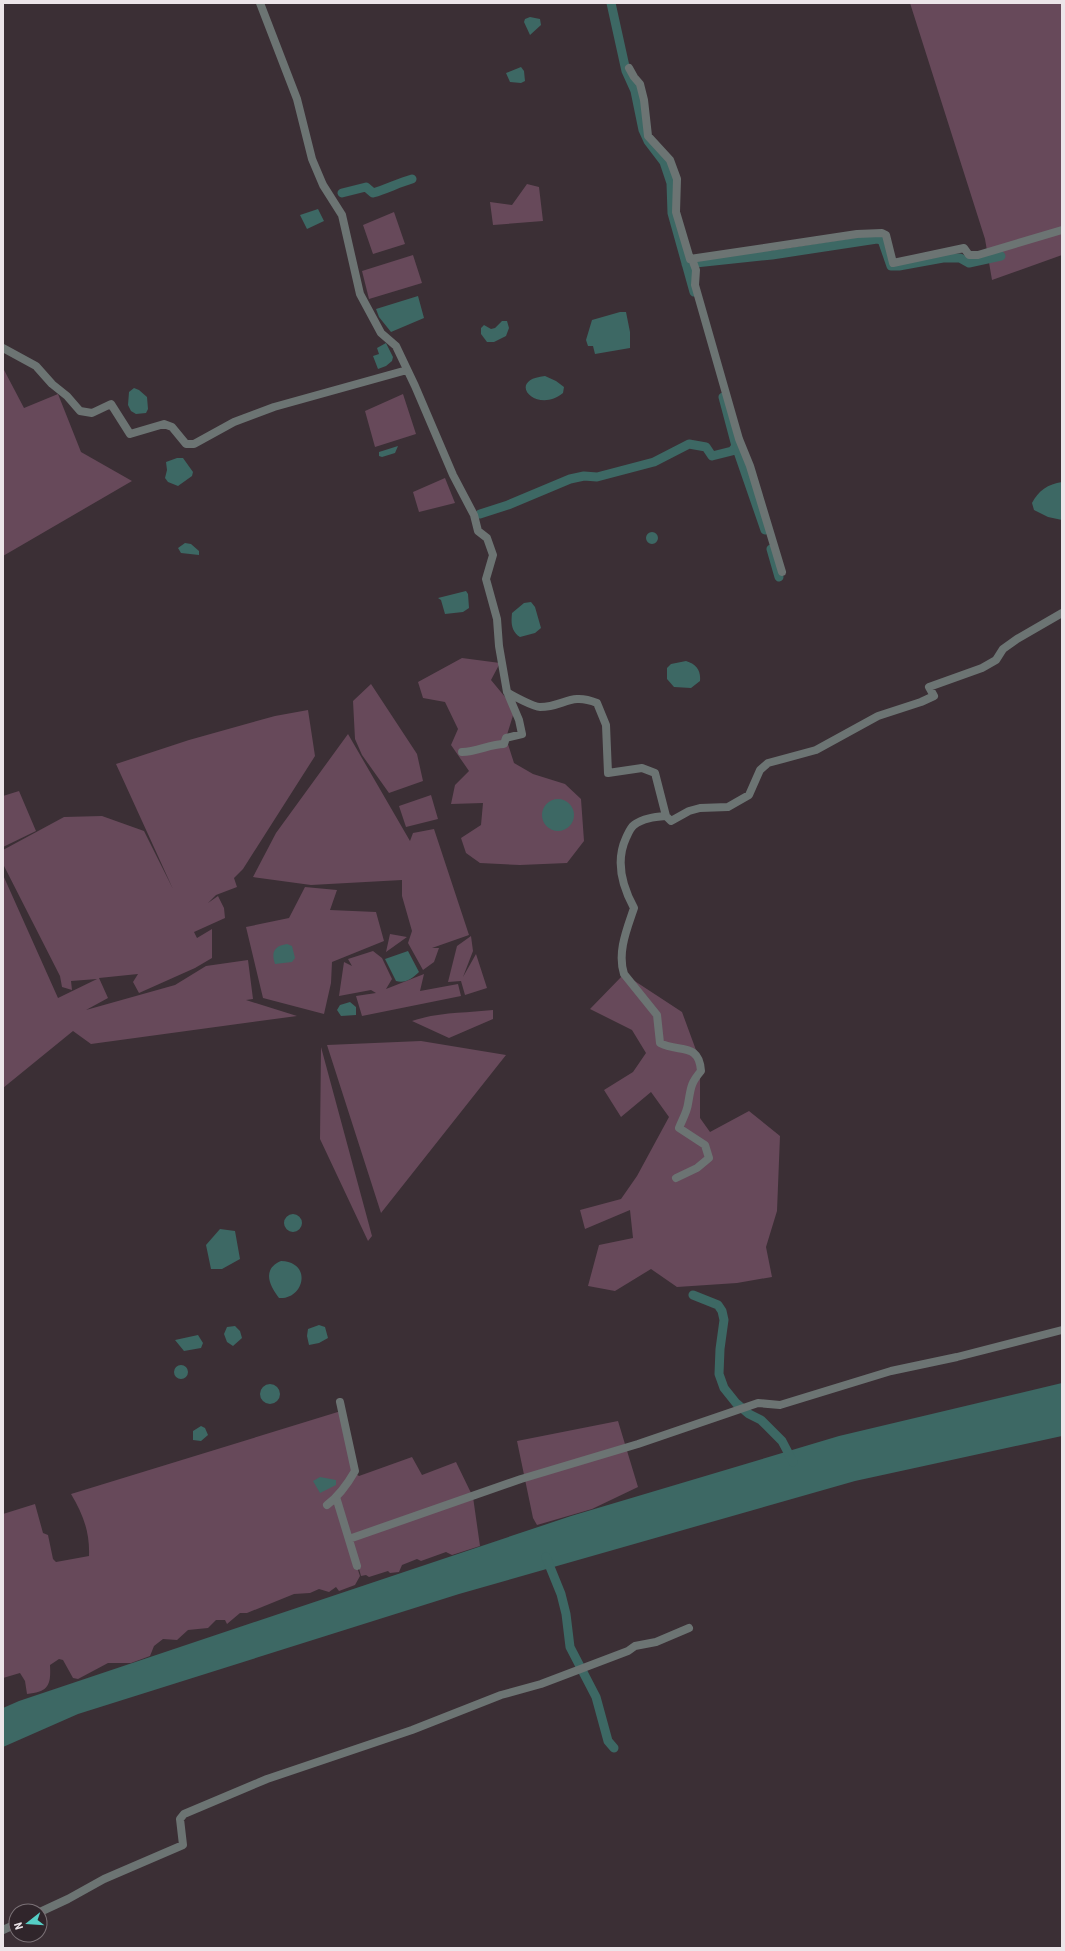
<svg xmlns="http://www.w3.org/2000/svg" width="1065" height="1951" font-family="'Roboto Condensed',sans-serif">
  <rect width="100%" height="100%" fill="#3b2f35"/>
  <path fill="#67495a" d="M910 3H1062V255L992 280 985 239Z
    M527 184 539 187 543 221 493 225 490 202 512 205Z
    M394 212 405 244 373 254 363 225Z
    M413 255 422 283 369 299 362 271Z
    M3 368 24 408 58 394 81 452 132 481 3 556Z
    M403 394 416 434 375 447 365 411Z
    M445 478 455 503 419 512 413 492Z
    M462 658 500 663 491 680 515 709 506 738 514 763 533 774 565 784 581 799 584 841 567 863 520 865 480 863 466 853 461 838 481 825 483 803 451 804 455 785 469 771 451 745 458 729 445 702 423 698 418 682Z
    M371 684 417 754 423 781 389 793 362 755 355 739 353 701Z
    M308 710 315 756 243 869 234 878 237 887 216 895 208 903 218 896 224 908 225 918 194 932 197 938 212 929V958L195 968 139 993 133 982 138 974 99 978 108 998 86 1010 175 985 206 966 248 960 253 999 246 1000 297 1016 91 1044 73 1031 3 1088V875L58 998 97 979 71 981 72 990 62 987 60 976 3 864V850L64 817 102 816 144 831 173 889 116 764 189 740 275 716Z
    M348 734 410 841 413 833 434 829 469 935 432 948H439L434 962 423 970 408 943 412 931 402 896V880L311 885 253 877 276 833Z
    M19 791 36 831 3 847V796Z
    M431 795 438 819 406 827 399 806Z
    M305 887 337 890 330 910 376 912 384 941 332 962 331 983 324 1014 263 998 246 927 289 918Z
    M390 934 407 937 386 952Z
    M471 936 473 951 463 977 476 954 487 988 465 995 461 981 448 982 457 946Z
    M373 951 382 958 392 979 386 989 424 974 420 991 458 984 461 996 362 1016 356 996 376 993 371 990 339 996 344 962 352 966 348 959Z
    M624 974 682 1012 700 1061V1118L710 1132 749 1111 780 1136 777 1211 766 1247 772 1277 737 1283 677 1287 651 1269 615 1291 588 1286 599 1245 633 1238 630 1210 585 1229 580 1210 621 1199 637 1176 669 1117 651 1092 621 1117 604 1090 633 1072 646 1053 632 1030 590 1009Z
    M493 1010V1019L449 1038 412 1021C438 1012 466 1013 493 1010Z
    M421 1041 506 1055 381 1213 327 1045Z
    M321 1047 372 1236 368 1241 320 1139Z
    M341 1411 354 1471 335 1500 360 1576 355 1585 339 1591 336 1587 329 1592 319 1589 310 1593 294 1594 247 1613H240L227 1624 225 1620H216L208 1628 188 1630 177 1640 163 1639 154 1646 150 1656 131 1663H108L78 1679 73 1678 63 1660 59 1659 50 1665C51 1685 49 1692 27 1694L25 1681 20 1673 3 1678V1514L35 1504 43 1533 48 1535 53 1559 56 1562 89 1556C90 1532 83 1514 71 1494Z
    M618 1421 638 1487 592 1509 537 1525 533 1518 517 1441Z
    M412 1457 422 1475 456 1462 472 1495 350 1537 338 1498 356 1474 359 1476Z
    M473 1497 480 1546 452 1555 446 1552 421 1561 417 1559 402 1565 399 1572 390 1573 388 1571 369 1577 366 1575 361 1576 351 1540Z"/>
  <path fill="#3d6864" d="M530 17 540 19 541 25 530 35 524 22 525 19Z
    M521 67 524 71 525 81 521 83 510 82 506 73Z
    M318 209 324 221 307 229 300 215Z
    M418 296 424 318 391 332 379 317 376 309Z
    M620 312H626L630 332V348L595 354 593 346H588L586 340 592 320Z
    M502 321H507L509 328 506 336 494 342H487L481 334V328L484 325 491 329 495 328Z
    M386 343 393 357 392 361 386 366 378 369 373 356 379 354 377 348Z
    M545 376 556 381 564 387 563 393C537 415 504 380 545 376Z
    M134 388 139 390 147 397 148 409 146 413 136 414 131 411 128 405 129 392Z
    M398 446 395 453 382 457 379 456V452Z
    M177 458H183L193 472 192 476 178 486 168 482 165 478 167 470 166 462Z
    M1062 482V520L1048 517 1034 510 1032 503C1038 491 1048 484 1062 482Z
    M646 538a6 6 0 1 1 12 0a6 6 0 1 1-12 0Z
    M185 543 191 544 199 551V555L181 553 178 548Z
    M466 591 468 594 469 608 463 612 445 614 441 600 438 598Z
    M531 602 535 607 541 628 535 633 520 637C511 631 511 623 512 613L524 603Z
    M686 661C696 664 701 670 700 681L691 688 674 687 667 679V668L671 664Z
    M542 815a16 16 0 1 1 32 0a16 16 0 1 1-32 0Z
    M287 944 292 946 295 958 292 962 275 964C271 952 274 946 287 944Z
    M408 951 419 972C413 978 405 984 396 981L385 959Z
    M350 1002 356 1007V1015L341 1016 337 1010 340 1005Z
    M284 1223a9 9 0 1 1 18 0a9 9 0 1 1-18 0Z
    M220 1229 235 1231 240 1259 222 1269H211L206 1245Z
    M281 1261C313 1262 304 1300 279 1298 269 1285 262 1269 281 1261Z
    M319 1325 325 1327 328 1338 319 1343 309 1345 307 1336 308 1329Z
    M235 1326 240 1331 242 1338 233 1346 227 1342 224 1334 227 1327Z
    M198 1335 203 1343 201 1348 184 1351 175 1340Z
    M174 1372a7 7 0 1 1 14 0a7 7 0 1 1-14 0Z
    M1062 1383V1436L855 1481 459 1594 78 1714 3 1747V1708L19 1701 571 1516 839 1436Z
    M260 1394a10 10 0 1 1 20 0a10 10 0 1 1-20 0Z
    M201 1426 205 1428 208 1435 201 1441 193 1440V1431Z
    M320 1477 336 1480V1485L320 1493 313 1481Z"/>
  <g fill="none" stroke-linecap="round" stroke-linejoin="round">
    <path stroke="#3d6864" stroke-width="9" d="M611 3 626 71 635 91 643 130 648 141 664 162 671 183 672 213 694 292
      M342 193 366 187 373 193C387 189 398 183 412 179
      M686 264 772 255 877 239 882 240 891 266H899L943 258H960L969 263 1001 256
      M736 446 765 530
      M480 514 508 505 570 479 584 476 597 477 654 462 689 444 706 447 712 456 732 451 736 446 723 397
      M771 549 779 577
      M693 1295 718 1305 722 1311 724 1320 720 1349 719 1374 724 1388 736 1403 749 1414 761 1420 782 1441 793 1462
      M546 1557 561 1594 566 1614 570 1647 596 1697 608 1741 614 1748"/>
    <path stroke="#6c7473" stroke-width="8" d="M260 3 297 99 312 159 323 185 342 215 360 294 381 333 396 346 415 386 453 475 474 515 478 531 487 538 493 555 486 579 497 619 499 646 507 692C513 696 534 707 540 707 564 707 570 692 597 703L606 725 608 773 642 768 655 773 666 816
      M629 68 634 77 640 84 644 100 648 136 670 160 677 179 676 212 690 259 857 234 882 233 886 235 893 263 964 248 969 255H978L1062 230
      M692 259 696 270 695 285 739 439 750 466 782 572
      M3 348 36 366 52 384 67 396 80 411 92 413 111 404 130 434 164 424 172 427 186 444H194L234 422 274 407 407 370
      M462 752C477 752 490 744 504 744L506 738 522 734 519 720 508 694
      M676 1178 697 1168 709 1158 705 1145 679 1128C682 1120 687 1112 688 1104 691 1088 690 1084 701 1071 699 1042 679 1053 660 1043L657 1015 624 974C617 952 627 929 634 908 622 886 615 862 626 838 628 834 630 828 634 825 643 818 655 817 666 816L671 821 689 811 700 808 728 807 749 795 760 770 768 763 816 750 878 716 921 702 934 696 929 687 982 668 996 660 1003 649 1017 639 1062 613
      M336 1497 357 1566
      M327 1505C339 1496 347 1485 355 1471L340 1402
      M349 1539 521 1479 638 1444 758 1403 780 1405 891 1371 957 1357 1062 1330
      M40 1912 68 1899 104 1879 183 1845 180 1819 184 1814 267 1779 412 1730 501 1695 541 1684 628 1651 635 1646 656 1642 689 1628
      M3 1930 16 1924"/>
  </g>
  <rect width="1065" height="1951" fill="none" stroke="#ece5e9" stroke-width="8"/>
  <g transform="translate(28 1923) rotate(253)"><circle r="19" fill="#30252b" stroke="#7b7277"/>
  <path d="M0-3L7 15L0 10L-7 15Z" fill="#55cec5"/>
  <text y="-6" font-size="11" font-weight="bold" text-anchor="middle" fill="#ece5e9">N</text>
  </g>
</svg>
